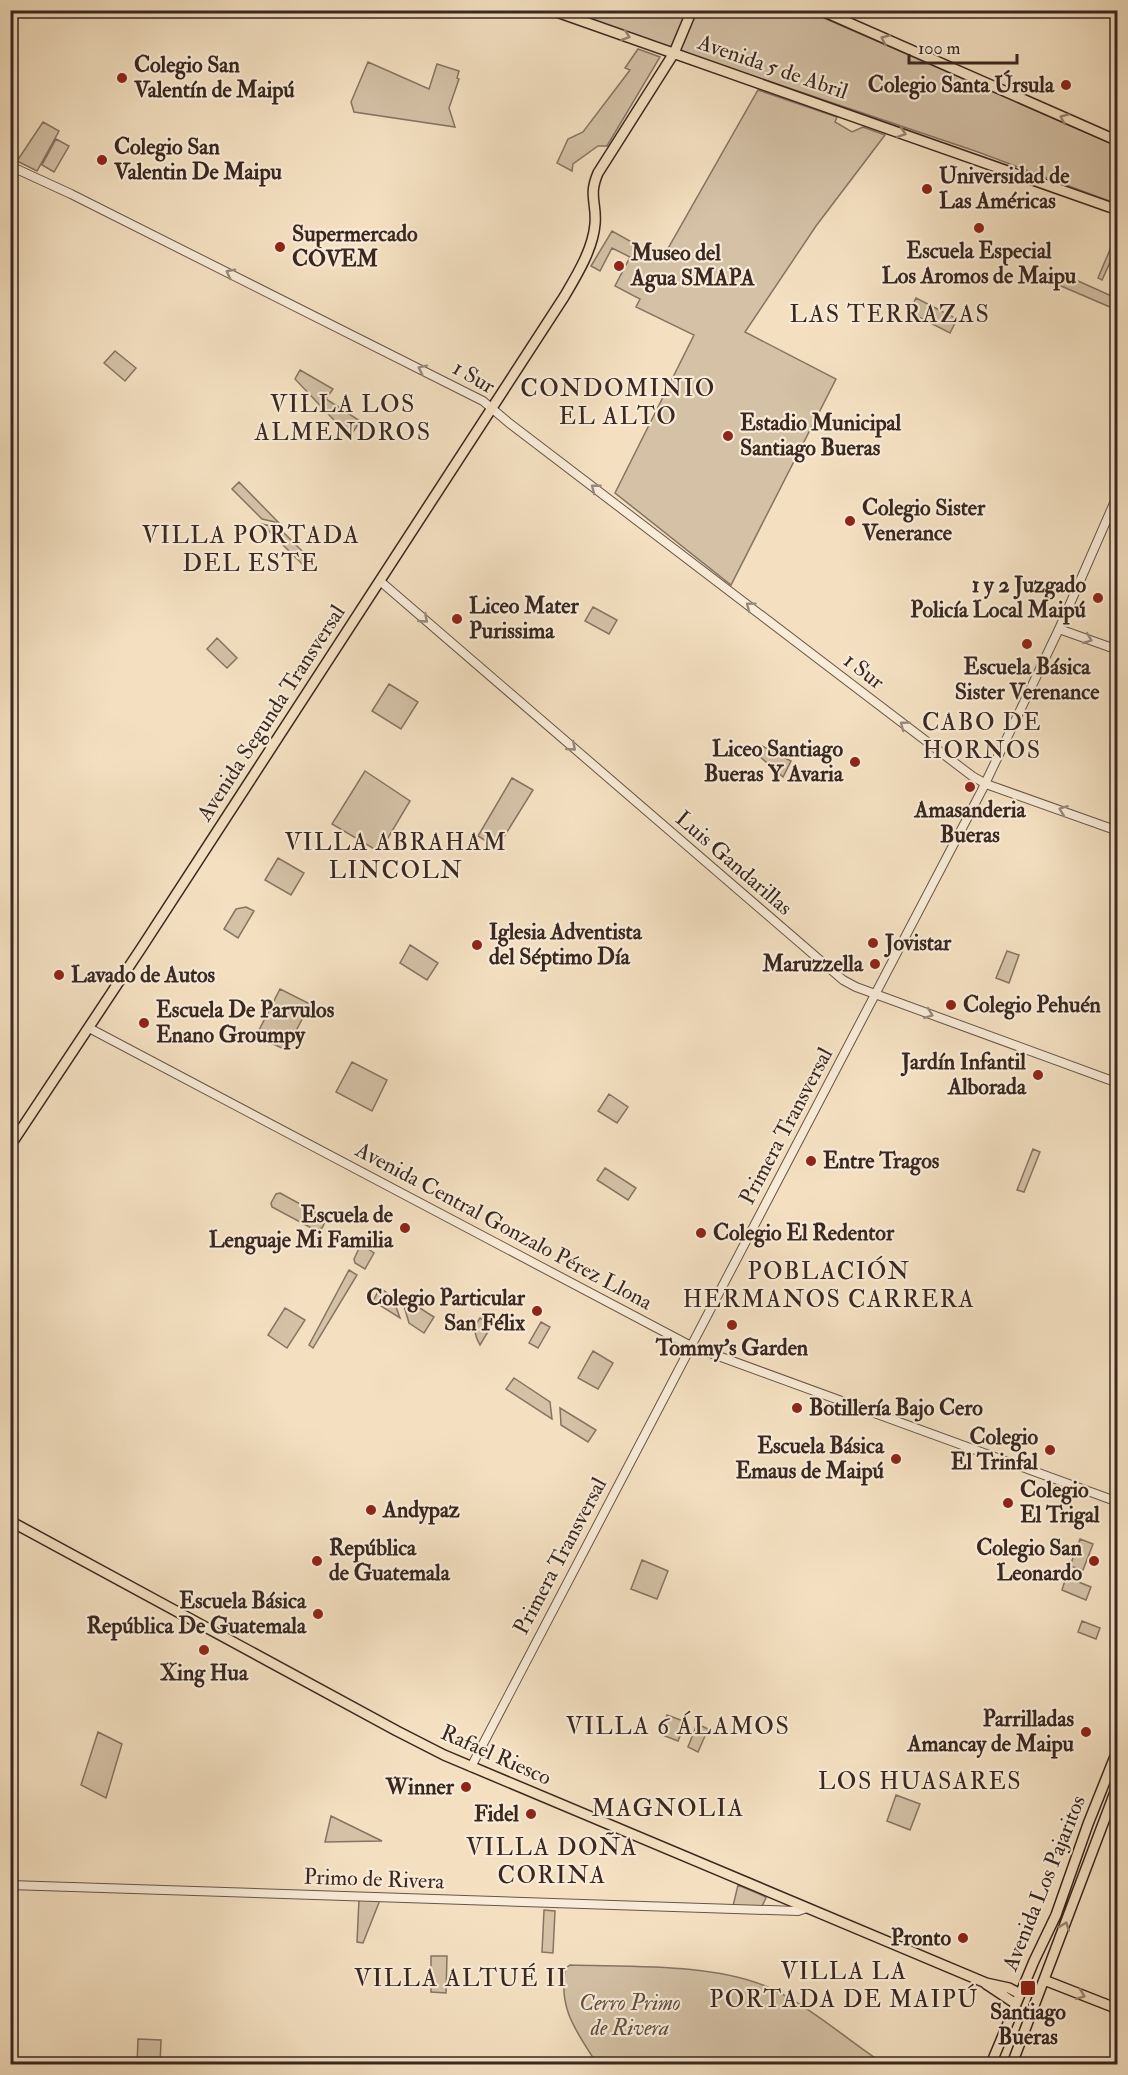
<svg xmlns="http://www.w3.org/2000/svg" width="1128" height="2075" font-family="'IM FELL Double Pica',serif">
  <rect width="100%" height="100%" fill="#f4e0c1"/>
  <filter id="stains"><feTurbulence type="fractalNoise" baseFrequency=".00333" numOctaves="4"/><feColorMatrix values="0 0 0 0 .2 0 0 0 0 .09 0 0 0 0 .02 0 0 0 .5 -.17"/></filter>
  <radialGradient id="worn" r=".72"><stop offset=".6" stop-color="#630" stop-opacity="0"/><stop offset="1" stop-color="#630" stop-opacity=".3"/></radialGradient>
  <path fill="#d4c1a6" stroke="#867463" stroke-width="1.5" d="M560 11H808L1117 146V204L978 152Z
    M638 49 660 57 607 146H598L573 164 572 171 557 163 568 139 583 132 630 70 625 68Z
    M368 62 429 89 437 64 459 71 457 78 459 79 449 108 455 127 354 112 351 102Z
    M758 90 837 117 835 122 852 132 863 127 885 135 816 226 745 332 836 379 731 585 615 493 694 335 636 307 640 299 615 286 630 257 612 248 600 271 591 266 612 231 662 259Z
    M43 122 59 131 37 171 17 161Z
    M56 139 69 146 54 172 42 165Z
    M1117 233V247L1102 280 1098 278Z
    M1067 276 1116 298 1117 310 1061 286 1063 278Z
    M916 298 957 319 950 333 909 312Z
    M115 351 136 368 125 381 104 363Z
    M300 370 333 389 326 399 360 421 350 437 295 379Z
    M239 482 279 523 262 519 232 489Z
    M262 524 279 528 309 558 303 565Z
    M593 607 617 620 609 634 585 621Z
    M217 638 237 658 227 668 207 649Z
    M389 684 418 702 401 729 372 711Z
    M762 746 791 761 783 777 758 755Z
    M365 771 410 801 382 848 376 850 332 824Z
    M512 778 533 790 497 848 478 836Z
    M278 858 304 873 291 895 265 880Z
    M246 907 254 911 238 938 224 929 236 909Z
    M410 945 438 963 427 980 400 963Z
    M1007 951 1019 955 1009 983 996 978Z
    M280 989 310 1004 286 1050 256 1036Z
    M352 1062 387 1080 372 1111 336 1092Z
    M609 1094 628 1107 617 1123 598 1111Z
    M1033 1149 1040 1152 1024 1192 1017 1190Z
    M605 1168 636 1188 628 1200 597 1180Z
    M280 1193 324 1217 326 1220 322 1228 315 1230 272 1207 271 1203 276 1194Z
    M361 1244 374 1253 365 1269 355 1263 354 1259Z
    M349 1270 357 1275 313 1348 309 1345Z
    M380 1288 392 1296 400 1318 373 1301Z
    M401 1296 434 1317 424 1333 409 1323Z
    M285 1308 305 1320 287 1348 268 1335Z
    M480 1318 492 1325 480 1345C474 1334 473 1328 480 1318Z
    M541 1322 550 1327 538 1348 529 1343Z
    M593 1351 613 1363 598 1389 578 1378Z
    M514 1378 550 1402 552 1419 506 1389Z
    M560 1408 596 1430 588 1442 561 1425Z
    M1080 1539 1093 1544 1083 1570 1070 1566Z
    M642 1560 668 1571 657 1599 631 1589Z
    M1066 1577 1091 1587 1086 1600 1062 1590Z
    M1082 1621 1100 1628 1096 1639 1078 1632Z
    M667 1715 686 1722 678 1741 660 1734Z
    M697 1724 708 1729 698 1752 688 1747Z
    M98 1732 122 1744 106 1798 81 1785Z
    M896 1795 920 1804 910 1830 887 1821Z
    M331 1816 382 1841 325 1842Z
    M738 1885 764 1896 766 1898 762 1906H733Z
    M359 1899 380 1900 363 1943 357 1942Z
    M544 1910 555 1911 553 1953 542 1952Z
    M431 1956H447L446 1993 431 1992Z
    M570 1965C630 1967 715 1963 770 1988 811 2007 846 2039 884 2064H597C577 2032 557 2008 566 1968Z
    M138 2039 161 2040 160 2064H137Z"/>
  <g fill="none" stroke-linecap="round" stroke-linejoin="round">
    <g stroke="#685548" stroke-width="10">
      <path id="minor" d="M10 166 71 194 483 401 509 423 972 776 986 784 1118 831
        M380 581 843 980 856 987 1118 1083
        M1059 629 1118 650
        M89 1028 691 1346 1118 1502
        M471 1767 982 790 1059 629 1118 494
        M10 1885 798 1911 807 1908"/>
    </g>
    <g stroke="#392720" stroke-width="12">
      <path id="major" d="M551 10 1118 210
        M820 10 1118 141
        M10 1146 142 947 564 297C577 275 593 249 595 224 597 203 588 196 598 173L674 53 692 10
        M10 1521 397 1731 444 1755 986 1983 1009 1988 1020 1994
        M1044 1980 1118 2009
        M986 1984 1016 2004
        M10 2064H11
        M991 2064 1034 1961 1056 1915 1088 1824 1118 1749
        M1012 2064 1118 1784"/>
    </g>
    <use href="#minor" stroke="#f8ebd7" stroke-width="8"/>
    <use href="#major" stroke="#f4e0c1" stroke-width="9"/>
  </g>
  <defs><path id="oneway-chevron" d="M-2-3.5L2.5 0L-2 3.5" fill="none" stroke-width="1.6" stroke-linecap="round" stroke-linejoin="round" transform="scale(1.5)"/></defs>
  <g stroke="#968470">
    <use href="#oneway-chevron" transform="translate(626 36) rotate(19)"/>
    <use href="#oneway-chevron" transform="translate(885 39) rotate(-156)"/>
    <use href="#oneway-chevron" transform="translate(1064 118) rotate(-156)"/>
    <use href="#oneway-chevron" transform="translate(902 133) rotate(19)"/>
    <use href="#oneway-chevron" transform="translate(1065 1926) rotate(-69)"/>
    <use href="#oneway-chevron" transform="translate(1081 1995) rotate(21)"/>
  </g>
  <g stroke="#98897c">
    <use href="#oneway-chevron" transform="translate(230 273) rotate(-153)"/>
    <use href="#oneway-chevron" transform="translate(422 369) rotate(-154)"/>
    <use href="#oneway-chevron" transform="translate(595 488) rotate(-142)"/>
    <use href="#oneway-chevron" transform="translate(750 606) rotate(-143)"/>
    <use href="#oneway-chevron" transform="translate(424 619) rotate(41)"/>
    <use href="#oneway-chevron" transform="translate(1088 639) rotate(20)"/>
    <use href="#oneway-chevron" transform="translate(904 725) rotate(-143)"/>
    <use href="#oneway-chevron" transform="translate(572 747) rotate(41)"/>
    <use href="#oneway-chevron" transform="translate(1063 810) rotate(-159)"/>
    <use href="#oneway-chevron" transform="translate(929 1014) rotate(20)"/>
  </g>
  <g fill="#8f2418" stroke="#f8ebd7" stroke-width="2">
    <circle cx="122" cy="78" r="6"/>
    <circle cx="1066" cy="85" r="6"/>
    <circle cx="102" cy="160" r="6"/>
    <circle cx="927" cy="189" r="6"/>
    <circle cx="979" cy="228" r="6"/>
    <circle cx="280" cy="247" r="6"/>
    <circle cx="619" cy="266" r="6"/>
    <circle cx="728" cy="436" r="6"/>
    <circle cx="850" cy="521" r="6"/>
    <circle cx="1098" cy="598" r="6"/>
    <circle cx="457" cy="619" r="6"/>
    <circle cx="1027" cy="644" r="6"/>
    <circle cx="855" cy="762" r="6"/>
    <circle cx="970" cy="787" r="6"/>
    <circle cx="873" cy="943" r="6"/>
    <circle cx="477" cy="945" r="6"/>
    <circle cx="875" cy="964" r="6"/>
    <circle cx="59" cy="975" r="6"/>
    <circle cx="951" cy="1005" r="6"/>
    <circle cx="144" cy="1023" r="6"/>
    <circle cx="1038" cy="1075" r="6"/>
    <circle cx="811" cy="1161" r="6"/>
    <circle cx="405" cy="1228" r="6"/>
    <circle cx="701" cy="1233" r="6"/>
    <circle cx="537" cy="1311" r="6"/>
    <circle cx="732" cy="1325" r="6"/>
    <circle cx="797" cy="1408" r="6"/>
    <circle cx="1050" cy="1450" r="6"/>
    <circle cx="896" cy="1459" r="6"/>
    <circle cx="1008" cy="1503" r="6"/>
    <circle cx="371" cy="1510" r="6"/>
    <circle cx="317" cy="1561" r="6"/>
    <circle cx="1094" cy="1561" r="6"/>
    <circle cx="318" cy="1614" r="6"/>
    <circle cx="204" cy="1650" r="6"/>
    <circle cx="1086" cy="1732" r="6"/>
    <circle cx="466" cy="1787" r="6"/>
    <circle cx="531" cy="1814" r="6"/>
    <circle cx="963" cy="1938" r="6"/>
    <rect x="1020" y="1980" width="16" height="16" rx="3"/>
  </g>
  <g text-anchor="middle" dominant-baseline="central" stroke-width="4.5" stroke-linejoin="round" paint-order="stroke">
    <g font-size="22" font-weight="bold" fill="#392720" stroke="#f8ebd7" text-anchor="start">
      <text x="134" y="65">Colegio San<tspan x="134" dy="25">Valentín de Maipú</tspan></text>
      <text x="1054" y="85" text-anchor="end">Colegio Santa Úrsula</text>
      <text x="114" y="147">Colegio San<tspan x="114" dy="25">Valentin De Maipu</tspan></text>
      <text x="939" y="176">Universidad de<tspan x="939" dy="25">Las Américas</tspan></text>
      <text x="292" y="234">Supermercado<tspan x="292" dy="25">COVEM</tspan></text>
      <text x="979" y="251" text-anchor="middle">Escuela Especial<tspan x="979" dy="25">Los Aromos de Maipu</tspan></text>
      <text x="631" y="253">Museo del<tspan x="631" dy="25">Agua SMAPA</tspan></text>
      <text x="740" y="423">Estadio Municipal<tspan x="740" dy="25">Santiago Bueras</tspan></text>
      <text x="862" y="508">Colegio Sister<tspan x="862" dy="25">Venerance</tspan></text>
      <text x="1086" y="585" text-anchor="end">1 y 2 Juzgado<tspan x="1086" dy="25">Policía Local Maipú</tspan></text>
      <text x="469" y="606">Liceo Mater<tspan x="469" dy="25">Purissima</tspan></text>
      <text x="1027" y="667" text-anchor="middle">Escuela Básica<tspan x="1027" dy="25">Sister Verenance</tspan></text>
      <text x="843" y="749" text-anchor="end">Liceo Santiago<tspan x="843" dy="25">Bueras Y Avaria</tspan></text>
      <text x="970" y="810" text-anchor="middle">Amasanderia<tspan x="970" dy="25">Bueras</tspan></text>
      <text x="489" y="932">Iglesia Adventista<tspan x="489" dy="25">del Séptimo Día</tspan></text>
      <text x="885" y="943">Jovistar</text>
      <text x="863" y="964" text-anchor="end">Maruzzella</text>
      <text x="71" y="975">Lavado de Autos</text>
      <text x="963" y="1005">Colegio Pehuén</text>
      <text x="156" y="1010">Escuela De Parvulos<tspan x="156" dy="25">Enano Groumpy</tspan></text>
      <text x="1026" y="1062" text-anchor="end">Jardín Infantil<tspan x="1026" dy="25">Alborada</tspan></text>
      <text x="823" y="1161">Entre Tragos</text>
      <text x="393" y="1215" text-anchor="end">Escuela de<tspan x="393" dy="25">Lenguaje Mi Familia</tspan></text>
      <text x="713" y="1233">Colegio El Redentor</text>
      <text x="525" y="1298" text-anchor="end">Colegio Particular<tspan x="525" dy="25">San Félix</tspan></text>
      <text x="732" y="1348" text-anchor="middle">Tommy's Garden</text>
      <text x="809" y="1408">Botillería Bajo Cero</text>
      <text x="1038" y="1437" text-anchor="end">Colegio<tspan x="1038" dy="25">El Trinfal</tspan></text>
      <text x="884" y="1446" text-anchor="end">Escuela Básica<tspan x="884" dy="25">Emaus de Maipú</tspan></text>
      <text x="1020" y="1490">Colegio<tspan x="1020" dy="25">El Trigal</tspan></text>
      <text x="383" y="1510">Andypaz</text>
      <text x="329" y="1548">República<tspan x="329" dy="25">de Guatemala</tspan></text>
      <text x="1082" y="1548" text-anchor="end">Colegio San<tspan x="1082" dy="25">Leonardo</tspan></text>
      <text x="306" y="1601" text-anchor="end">Escuela Básica<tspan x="306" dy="25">República De Guatemala</tspan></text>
      <text x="204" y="1673" text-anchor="middle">Xing Hua</text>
      <text x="1074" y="1719" text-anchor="end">Parrilladas<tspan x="1074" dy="25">Amancay de Maipu</tspan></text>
      <text x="454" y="1787" text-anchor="end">Winner</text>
      <text x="519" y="1814" text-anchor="end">Fidel</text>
      <text x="951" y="1938" text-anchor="end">Pronto</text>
      <text x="1028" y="2012" text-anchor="middle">Santiago<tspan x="1028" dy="25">Bueras</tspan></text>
    </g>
    <g font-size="22" fill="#392720" stroke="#f8ebd7">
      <text transform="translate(773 67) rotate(19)">Avenida 5 de Abril</text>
      <text transform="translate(474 377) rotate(30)">1 Sur</text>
      <text transform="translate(864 671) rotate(38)">1 Sur</text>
      <text transform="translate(271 713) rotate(-57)">Avenida Segunda Transversal</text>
      <text transform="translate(734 863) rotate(41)">Luis Gandarillas</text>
      <text transform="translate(786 1126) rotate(-62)">Primera Transversal</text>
      <text transform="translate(504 1226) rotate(28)">Avenida Central Gonzalo Pérez Llona</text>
      <text transform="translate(560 1556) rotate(-62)">Primera Transversal</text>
      <text transform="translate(496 1755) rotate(24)">Rafael Riesco</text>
      <text transform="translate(374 1879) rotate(2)">Primo de Rivera</text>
      <text transform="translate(1044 1883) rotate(-68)">Avenida Los Pajaritos</text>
    </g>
    <g font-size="22" font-style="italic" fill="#604e42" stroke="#f8ebd7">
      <text x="630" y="2003">Cerro Primo<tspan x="630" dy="25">de Rivera</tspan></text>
    </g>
    <g font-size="24" letter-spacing="1.5" fill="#392720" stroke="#f8ebd7">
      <text x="890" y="314">LAS TERRAZAS</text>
      <text x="618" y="388">CONDOMINIO<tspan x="618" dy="28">EL ALTO</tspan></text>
      <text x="343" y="404">VILLA LOS<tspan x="343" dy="28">ALMENDROS</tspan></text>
      <text x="251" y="535">VILLA PORTADA<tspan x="251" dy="28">DEL ESTE</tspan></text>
      <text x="982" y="722">CABO DE<tspan x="982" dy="28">HORNOS</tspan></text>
      <text x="396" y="842">VILLA ABRAHAM<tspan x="396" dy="28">LINCOLN</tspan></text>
      <text x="829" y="1271">POBLACIÓN<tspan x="829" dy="28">HERMANOS CARRERA</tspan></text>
      <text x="678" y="1726">VILLA 6 ÁLAMOS</text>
      <text x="920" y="1781">LOS HUASARES</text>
      <text x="668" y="1808">MAGNOLIA</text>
      <text x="552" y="1847">VILLA DOÑA<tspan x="552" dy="28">CORINA</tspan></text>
      <text x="844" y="1971">VILLA LA<tspan x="844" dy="28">PORTADA DE MAIPÚ</tspan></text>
      <text x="461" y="1978">VILLA ALTUÉ II</text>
    </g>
  </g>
  <rect width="1128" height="2075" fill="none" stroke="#f4e0c1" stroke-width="36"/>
  <rect x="12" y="12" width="1104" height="2051" fill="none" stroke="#392720" stroke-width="3"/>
  <rect x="18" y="18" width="1092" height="2039" fill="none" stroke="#392720" stroke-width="1.5"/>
  <path d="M909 54v9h108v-9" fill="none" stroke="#392720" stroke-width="3"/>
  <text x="918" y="54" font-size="18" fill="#392720" stroke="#f8ebd7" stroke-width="4.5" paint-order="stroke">100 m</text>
  <rect width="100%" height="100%" filter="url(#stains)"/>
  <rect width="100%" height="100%" fill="url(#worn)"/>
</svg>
